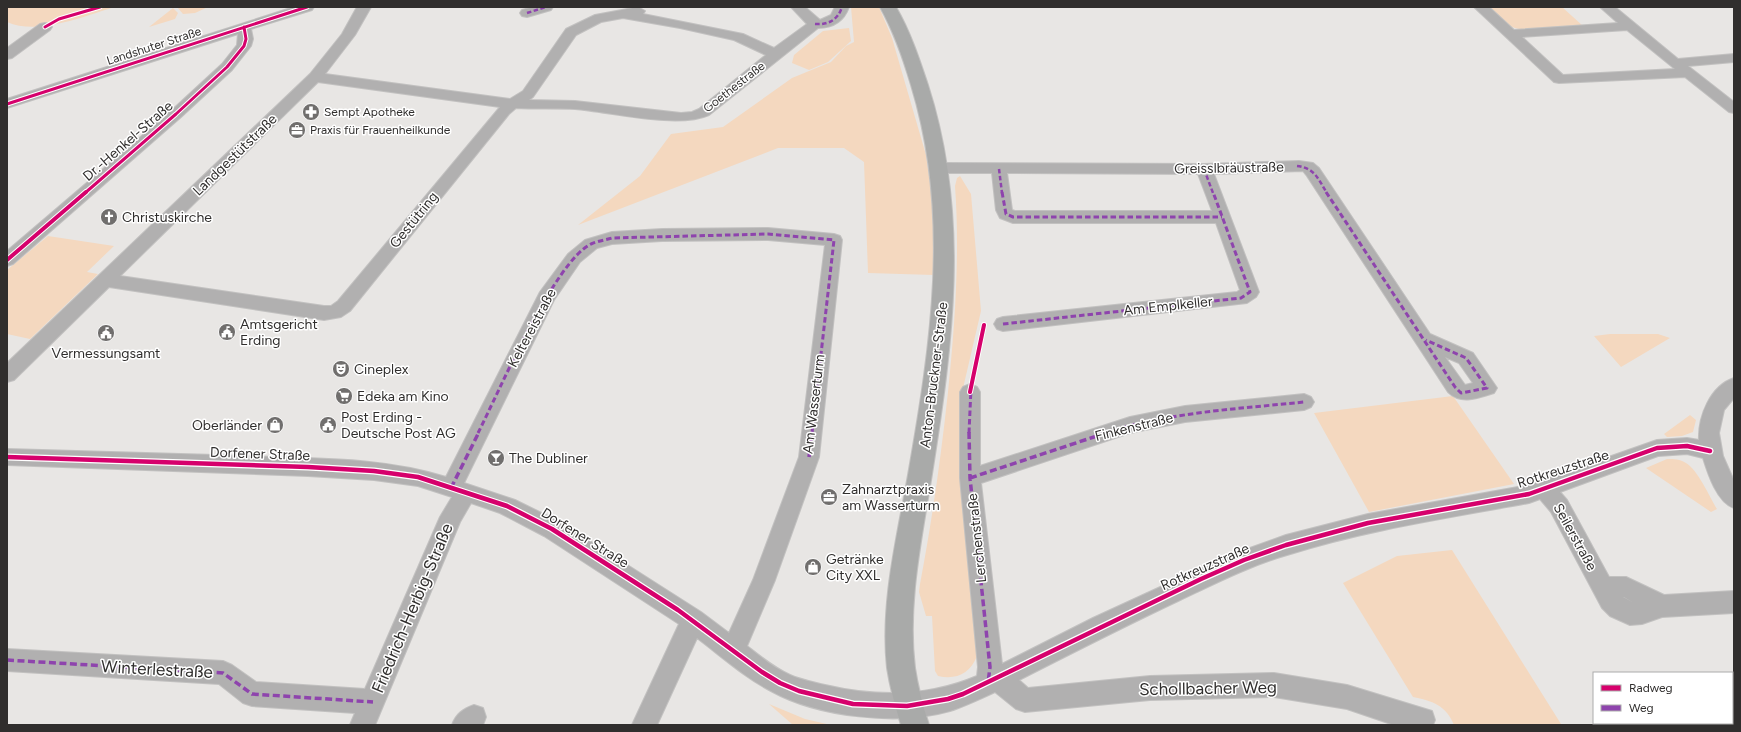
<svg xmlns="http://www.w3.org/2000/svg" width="1741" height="732" font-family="Figtree,sans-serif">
  <rect width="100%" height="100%" fill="#e8e6e4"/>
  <path fill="#f4d8bf" d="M7 7H115C84 16 38 36 7 22Z
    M177 7H208L195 13 183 14Z
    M851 7H879L892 38 926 155 933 206 934 275 868 273 864 162 844 148H778L578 225 640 176 671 134 723 127 792 78 831 62 846 46 854 42Z
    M1486 7H1562L1583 26 1525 30C1505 27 1500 20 1486 7Z
    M173 8 178 13 175 19 149 27Z
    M849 28 851 41 828 62 809 70 792 63 794 55 823 31Z
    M960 176 971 194 981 311 964 384 960 408 977 656C970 674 956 680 938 676L935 671 932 616H926L919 592 920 584C932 521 941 457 948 392 955 324 960 255 955 186L957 178Z
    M48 236 114 246 87 272 98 274 30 339 7 334V270Z
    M1610 334H1658L1670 338 1621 367 1594 336Z
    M1453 396 1514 484 1369 512 1314 413Z
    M1690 415 1696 420 1693 432 1682 436 1667 437 1664 434Z
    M1667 459C1674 459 1680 459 1686 463 1698 470 1709 496 1717 509L1711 512 1646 468Z
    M1452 550 1561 724 1454 725C1446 705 1432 701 1413 697L1343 583 1397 556Z
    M769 704 805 719 831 725H793Z"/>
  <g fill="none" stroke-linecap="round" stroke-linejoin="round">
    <g stroke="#c2c1c0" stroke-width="2">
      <path id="minor" d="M294 7H314L312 10 251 29 253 39 251 46 232 70 181 117 13 264 7 266V251L171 111 222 64 237 45 238 34 7 108V99Z
        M357 7H371L355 35 325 74 510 99 523 91 566 29 595 15 638 7 645 11 643 14 743 34 774 48 807 24 791 7H805L820 20 831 15 835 7H849C844 21 833 28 818 28L709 115C678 129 611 112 575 109 556 108 536 109 516 108L509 114 350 311 341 317 324 320 109 287 14 380 7 382V363L310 74 342 34ZM623 18 680 28 734 40 766 55 699 109 692 112 681 113 575 101 529 100 533 97 576 35 601 22ZM318 82 500 107 338 301 331 306H324L120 276Z
        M533 7H553L551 10 527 17 522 16 520 13 522 10Z
        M1474 7H1489L1514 30 1618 23 1600 7H1615L1678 59 1734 54V62L1688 66 1734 102V113L1729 112 1685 77 1559 83 1554 82ZM1627 30 1675 69 1563 75 1522 37Z
        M45 23 50 24 52 27 50 30 12 58 7 59V48L40 24Z
        M1299 161 1313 163 1319 168 1430 334 1473 353 1497 388 1494 393C1478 398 1461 405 1448 392L1307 176 1303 171 1214 174 1259 292 1256 297 1247 303 1003 331 997 329 994 324 997 319 1003 317 1237 292 1240 290 1216 223H1013L1000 218 996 210 992 173H941L935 172 933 168 935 164 941 163 1204 164ZM1007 173 1198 174 1212 211H1015L1012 210ZM1445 357 1459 363 1473 383 1465 385Z
        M768 228 834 234 840 236 842 240 819 457 775 580 747 646C761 657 774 668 790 675 801 680 813 682 825 685 876 697 928 697 977 676L978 667 960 478V392L963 387 970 384 977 387 980 392V466L1130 417 1185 406 1304 394 1311 397 1314 402 1311 407 1304 410 1185 422 1130 433 981 483 1002 664 1093 618 1193 572 1236 553 1286 535 1368 514 1529 485 1657 440 1687 438 1699 440C1698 417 1710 386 1734 378V398L1724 410 1719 433 1723 456 1734 481V508C1717 502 1708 474 1703 458L1687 454 1658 456 1560 492 1567 500 1609 577H1626L1664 595 1734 591V613L1662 617 1642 624 1630 625 1610 616 1602 608 1551 512 1540 499 1529 503C1448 518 1366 530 1287 555 1249 566 1214 584 1178 601 1125 626 1072 653 1019 680L1028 688 1150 676 1274 673 1347 685 1432 711 1435 720 1433 725H1394L1347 709 1274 697 1150 700 1025 712 1016 709 995 692C980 699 965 706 950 711 898 726 818 717 771 691 744 677 721 656 697 638L657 725H632L679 624 544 536 500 513 471 503 460 522 375 725H350L355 713 252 706 243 703 219 684 7 671V649L223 661 232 665 256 682 365 689 440 517 452 497 418 486 374 480 308 476 7 465V449C88 451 169 454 250 456 315 459 383 457 446 477L540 292 568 254 585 240 612 232 662 229ZM768 240 825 245 799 457 753 580 729 633 701 612 560 522 515 500 464 483 554 300 580 262 597 248 612 244 662 241ZM1623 597H1624L1634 603Z
        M474 705 483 708 486 717 483 725H452C456 714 463 709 474 705Z"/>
    </g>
    <g stroke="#c2c1c0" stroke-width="2">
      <path id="major" d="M880 7H896C910 31 919 58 928 85 970 216 953 342 932 474 922 538 907 604 915 668 918 688 923 706 929 725H901C895 706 890 687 887 668 880 603 897 538 908 475 931 344 951 215 911 85 903 58 894 32 880 7Z"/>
    </g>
    <use href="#minor" fill="#b1b0b0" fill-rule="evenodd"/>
    <use href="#major" fill="#a9aaa9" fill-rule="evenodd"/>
    <path stroke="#8e44ad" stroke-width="2.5" stroke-dasharray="4.5 2.5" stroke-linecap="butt" d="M527 13 546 7
      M815 24C828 25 838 20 842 7
      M1297 166C1315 168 1318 179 1327 193
      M999 169 1002 193
      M1204 169 1213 193"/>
    <path stroke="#8e44ad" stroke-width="3" stroke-dasharray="5.5 3" stroke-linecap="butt" d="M1002 192 1006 214 1013 217H1222
      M1326 192 1455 387 1461 393 1487 388 1466 358 1426 340
      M1003 324 1241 298 1250 292 1213 192
      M478 433C499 392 554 262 591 244 598 241 605 240 612 238L768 234 834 240 812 433
      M969 433 971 388
      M1105 433C1170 412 1237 409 1304 402"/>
    <path stroke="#8e44ad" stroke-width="3.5" stroke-dasharray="7 3.5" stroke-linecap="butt" d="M969 432 970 478 990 667 988 683
      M809 457 812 432
      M970 478 1109 432
      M451 488 479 432
      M7 660 223 673 252 694 373 702"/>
    <g stroke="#fff" stroke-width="5">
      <path id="cycleway-far2" d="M45 27 59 19 100 7
        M7 104 307 7
        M85 193 176 114 227 67 244 46 246 39 244 27"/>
    </g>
    <g stroke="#fff" stroke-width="6">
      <path id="cycleway-far1" d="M7 260 86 192
        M970 392 984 325"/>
    </g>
    <g stroke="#fff" stroke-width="7">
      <path id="cycleway" d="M7 457 308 467 374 471 418 477 507 506 552 529 678 610 762 672 780 683 799 691 853 704 907 706 948 699 963 694 1201 579 1244 560 1286 545 1368 523 1529 494 1657 448 1687 446 1710 451"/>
    </g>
    <use href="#cycleway-far2" stroke="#d6006c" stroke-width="3"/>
    <use href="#cycleway-far1" stroke="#d6006c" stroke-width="4"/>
    <use href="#cycleway" stroke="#d6006c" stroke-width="4.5"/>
  </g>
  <defs>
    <g id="pharmacy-disc" transform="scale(0.9)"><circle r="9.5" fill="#706e6d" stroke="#fff"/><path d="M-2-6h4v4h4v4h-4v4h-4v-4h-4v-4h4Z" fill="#fff"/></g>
    <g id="office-disc" transform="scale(0.9)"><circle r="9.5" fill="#706e6d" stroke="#fff"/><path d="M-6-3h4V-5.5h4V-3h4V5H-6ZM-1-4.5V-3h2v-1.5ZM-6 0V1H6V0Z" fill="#fff"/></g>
    <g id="church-disc" transform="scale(0.9)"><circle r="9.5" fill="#706e6d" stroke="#fff"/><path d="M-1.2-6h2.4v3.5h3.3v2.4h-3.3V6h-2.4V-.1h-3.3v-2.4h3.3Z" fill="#fff"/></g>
    <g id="civic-disc" transform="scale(0.9)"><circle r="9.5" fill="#706e6d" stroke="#fff"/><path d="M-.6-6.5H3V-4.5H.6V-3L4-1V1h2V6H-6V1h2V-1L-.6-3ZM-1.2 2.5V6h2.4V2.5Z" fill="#fff"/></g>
    <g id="theatre-disc" transform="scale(0.9)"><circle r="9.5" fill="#706e6d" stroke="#fff"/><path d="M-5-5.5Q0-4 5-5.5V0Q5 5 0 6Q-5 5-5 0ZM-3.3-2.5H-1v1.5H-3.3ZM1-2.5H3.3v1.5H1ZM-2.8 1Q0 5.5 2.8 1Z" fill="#fff"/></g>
    <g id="supermarket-disc" transform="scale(0.9)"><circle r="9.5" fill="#706e6d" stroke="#fff"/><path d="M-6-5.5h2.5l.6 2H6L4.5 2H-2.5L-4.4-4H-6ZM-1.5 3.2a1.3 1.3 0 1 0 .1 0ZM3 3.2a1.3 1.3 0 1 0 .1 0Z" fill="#fff"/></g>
    <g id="shop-disc" transform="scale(0.9)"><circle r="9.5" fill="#706e6d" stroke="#fff"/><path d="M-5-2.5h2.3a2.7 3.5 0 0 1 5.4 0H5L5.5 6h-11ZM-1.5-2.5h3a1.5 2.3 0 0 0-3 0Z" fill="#fff"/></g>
    <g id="bar-disc" transform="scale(0.9)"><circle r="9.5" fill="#706e6d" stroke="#fff"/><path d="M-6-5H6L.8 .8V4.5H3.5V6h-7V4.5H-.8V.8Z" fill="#fff"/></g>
  </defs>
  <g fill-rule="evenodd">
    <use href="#pharmacy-disc" x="311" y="112"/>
    <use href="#office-disc" x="297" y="130"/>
    <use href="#church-disc" x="109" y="217"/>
    <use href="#civic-disc" x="227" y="332"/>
    <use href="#civic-disc" x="106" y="333"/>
    <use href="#theatre-disc" x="341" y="369"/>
    <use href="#supermarket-disc" x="344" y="396"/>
    <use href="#shop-disc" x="275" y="425"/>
    <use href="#civic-disc" x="328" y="425"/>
    <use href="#bar-disc" x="496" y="458"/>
    <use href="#office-disc" x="829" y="497"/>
    <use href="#shop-disc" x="813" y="567"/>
  </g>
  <g text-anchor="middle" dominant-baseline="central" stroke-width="3" stroke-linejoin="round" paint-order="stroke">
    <g font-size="12" fill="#302e2d" stroke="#fff">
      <text transform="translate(154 46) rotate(-18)">Landshuter Straße</text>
      <text transform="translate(734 87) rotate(-38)">Goethestraße</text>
    </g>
    <g font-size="12" fill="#302e2d" stroke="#fff" text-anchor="start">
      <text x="324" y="112">Sempt Apotheke</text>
      <text x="310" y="130">Praxis für Frauenheilkunde</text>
    </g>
    <g font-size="14" fill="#302e2d" stroke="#fff">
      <text transform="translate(128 141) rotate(-41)">Dr.-Henkel-Straße</text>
      <text transform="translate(235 155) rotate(-44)">Landgestütstraße</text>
      <text transform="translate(1229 168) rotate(-1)">Greisslbräustraße</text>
      <text transform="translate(414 220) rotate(-51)">Gestütring</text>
      <text transform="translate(1168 306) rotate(-6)">Am Emplkeller</text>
      <text transform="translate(532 328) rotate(-62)">Keltereistraße</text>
      <text transform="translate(934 375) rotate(-83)">Anton-Bruckner-Straße</text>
      <text transform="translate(814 404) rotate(-83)">Am Wasserturm</text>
      <text transform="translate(1134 427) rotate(-14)">Finkenstraße</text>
      <text transform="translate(260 454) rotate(2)">Dorfener Straße</text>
      <text transform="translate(1563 469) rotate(-18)">Rotkreuzstraße</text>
      <text transform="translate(1575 537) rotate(61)">Seilerstraße</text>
      <text transform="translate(585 538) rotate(32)">Dorfener Straße</text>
      <text transform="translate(977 538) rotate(-96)">Lerchenstraße</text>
      <text transform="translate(1205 567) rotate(-24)">Rotkreuzstraße</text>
    </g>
    <g font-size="14" fill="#302e2d" stroke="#fff" text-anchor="start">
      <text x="122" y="217">Christuskirche</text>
      <text x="240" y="324">Amtsgericht<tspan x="240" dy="16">Erding</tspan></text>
      <text x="106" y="353" text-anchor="middle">Vermessungsamt</text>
      <text x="354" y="369">Cineplex</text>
      <text x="357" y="396">Edeka am Kino</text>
      <text x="341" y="417">Post Erding -<tspan x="341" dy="16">Deutsche Post AG</tspan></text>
      <text x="262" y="425" text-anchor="end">Oberländer</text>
      <text x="509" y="458">The Dubliner</text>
      <text x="842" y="489">Zahnarztpraxis<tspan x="842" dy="16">am Wasserturm</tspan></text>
      <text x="826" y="559">Getränke<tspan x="826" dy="16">City XXL</tspan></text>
    </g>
    <g font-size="17" fill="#302e2d" stroke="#fff">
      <text transform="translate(412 608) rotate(-67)">Friedrich-Herbig-Straße</text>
      <text transform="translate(157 669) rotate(3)">Winterlestraße</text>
      <text transform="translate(1208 688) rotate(-1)">Schollbacher Weg</text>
    </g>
  </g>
  <rect width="1741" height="732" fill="none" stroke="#302e2d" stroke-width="16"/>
  <rect x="1593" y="672" width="140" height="52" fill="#ffffff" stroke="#acabab"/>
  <rect x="1601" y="685" width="20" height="6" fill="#d6006c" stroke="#acabab"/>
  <text x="1629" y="692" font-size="12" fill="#302e2d">Radweg</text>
  <rect x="1601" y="705" width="20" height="6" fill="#8e44ad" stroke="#acabab"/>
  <text x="1629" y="712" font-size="12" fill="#302e2d">Weg</text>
</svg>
